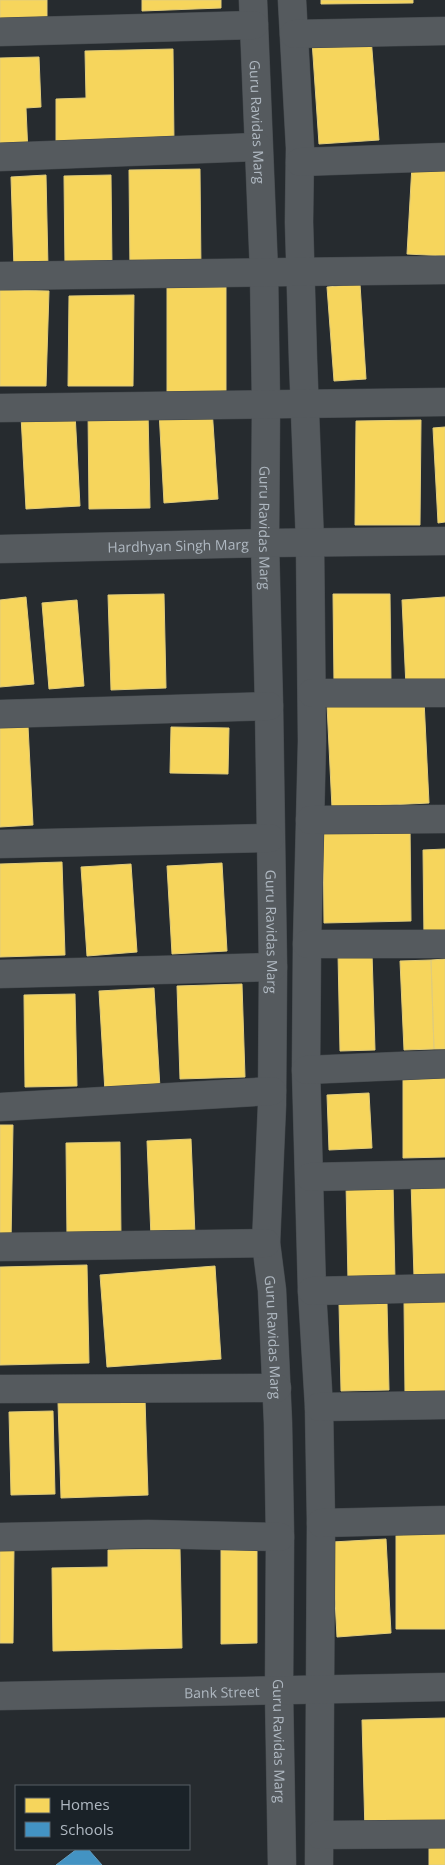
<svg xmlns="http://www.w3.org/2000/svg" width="445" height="1865" font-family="'Open Sans',sans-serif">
  <rect width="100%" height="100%" fill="#262b2f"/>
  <path fill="#f6d55c" stroke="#e1cc7a" d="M0 0H47V19L0 21Z
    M142 0H221V8L142 11Z
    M321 0H413V3L321 4Z
    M371 37 379 140 319 144 312 41Z
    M173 49 174 143 56 145V99L86 98 85 51Z
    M39 57 41 107 26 108 28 154 0 155V58Z
    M412 165 445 166V256L407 254Z
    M200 169 201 270 130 271 129 170Z
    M46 175 48 267 14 268 11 177Z
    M111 175 112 267 65 268 64 176Z
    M360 284 366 379 334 381 327 287Z
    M167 287H226V392L167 393Z
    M0 290 49 291 46 386H0Z
    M134 295 133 386H68L69 296Z
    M212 408 218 499 164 503 159 411Z
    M88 411H148L150 508 89 509Z
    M75 413 80 506 26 509 21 416Z
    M421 420 420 525H355L356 421Z
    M445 427V522L438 523 433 428Z
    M164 594 166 688 111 690 108 595Z
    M333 594H390L391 684H334Z
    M26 597 34 684 0 687V600Z
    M445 597V685L406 687 402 600Z
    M77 600 84 686 49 689 42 603Z
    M424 700 429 803 332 808 327 705Z
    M28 726 33 825 0 827V727Z
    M171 727 229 728 228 774 170 773Z
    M410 825 411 921 324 923 323 826Z
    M445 849V940H424L423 850Z
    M62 862 65 955 0 957V864Z
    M222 863 227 951 172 954 167 866Z
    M131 864 137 952 87 956 81 867Z
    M372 953 375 1050 340 1051 338 954Z
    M445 959V1049H434L431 960Z
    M431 960 434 1049 404 1050 400 961Z
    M242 984 245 1077 180 1079 177 986Z
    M154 988 160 1088 105 1092 99 991Z
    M75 994 77 1086 25 1087 24 995Z
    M445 1071V1157L403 1158V1072Z
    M369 1093 372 1148 329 1150 327 1095Z
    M0 1125H13L11 1242H0Z
    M191 1139 195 1235 151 1237 147 1141Z
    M120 1142 121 1237 67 1238 66 1143Z
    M445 1180V1275L414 1277 411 1181Z
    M393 1183 395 1280 348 1281 346 1184Z
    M87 1265 89 1363 0 1365V1267Z
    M215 1266 221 1359 107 1367 100 1275Z
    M404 1301H445V1394L405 1395Z
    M387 1303 389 1390 341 1391 339 1304Z
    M145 1399 148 1495 61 1498 58 1402Z
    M53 1411 55 1494 11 1495 9 1412Z
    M396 1527H445V1629H396Z
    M386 1539 391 1633 337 1637 332 1542Z
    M0 1547H14L13 1643H0Z
    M180 1549 182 1648 53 1651 52 1568 108 1567V1550Z
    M221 1550H257V1643L221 1644Z
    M445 1718V1830L365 1832 362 1720Z
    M429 1846H445V1865H429Z"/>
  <path fill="#4393c3" stroke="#639ec2" d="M77 1849H88L102 1865H56Z"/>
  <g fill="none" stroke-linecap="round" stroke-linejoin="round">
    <g stroke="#43484c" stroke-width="29">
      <g id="minor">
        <path id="s1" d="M253 0 264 272 266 404 265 543 269 706 273 967 272 1105 266 1243 272 1290 278 1423 280 1537 279 1692 282 1865"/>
        <path d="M292 0 300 148 299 222 303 360 310 543 312 741 307 944 306 1070 312 1291 319 1407 321 1523 319 1865"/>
        <path d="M0 32 254 25"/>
        <path d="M294 34 445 31"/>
        <path d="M0 157 258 147"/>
        <path d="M300 162 445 157"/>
        <path d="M0 276 445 270"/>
        <path d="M0 408 445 402"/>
        <path id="s2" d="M0 549 265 543 445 541"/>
        <path d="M312 693H445"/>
        <path d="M0 714 269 706"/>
        <path d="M310 820 445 819"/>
        <path d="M0 844 270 838"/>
        <path d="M307 944H445"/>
        <path d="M0 974 273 967"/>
        <path d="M306 1070 445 1064"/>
        <path d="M0 1107 272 1091"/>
        <path d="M310 1177 445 1174"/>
        <path d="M0 1247 266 1243"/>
        <path d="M312 1291 445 1288"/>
        <path d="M0 1389 277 1388"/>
        <path d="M319 1407 445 1405"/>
        <path d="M321 1523 445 1520"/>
        <path d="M0 1537 148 1534 280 1537"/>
        <path id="s3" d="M0 1696 445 1687"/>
        <path d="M320 1835 445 1834"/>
      </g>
    </g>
    <use href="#minor" stroke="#555a5e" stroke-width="28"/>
  </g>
  <g text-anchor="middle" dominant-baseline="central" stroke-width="5" stroke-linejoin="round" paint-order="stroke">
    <g font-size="14" fill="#afb8c1" stroke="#1a2228">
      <text stroke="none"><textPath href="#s1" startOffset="122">Guru Ravidas Marg</textPath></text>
      <text stroke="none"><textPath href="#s1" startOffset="528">Guru Ravidas Marg</textPath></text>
      <text stroke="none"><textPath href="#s2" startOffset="178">Hardhyan Singh Marg</textPath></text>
      <text stroke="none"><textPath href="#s1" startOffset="932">Guru Ravidas Marg</textPath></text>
      <text stroke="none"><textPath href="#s1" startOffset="1338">Guru Ravidas Marg</textPath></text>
      <text stroke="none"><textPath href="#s3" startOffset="222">Bank Street</textPath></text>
      <text stroke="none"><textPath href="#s1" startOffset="1742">Guru Ravidas Marg</textPath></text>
    </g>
  </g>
  <rect x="15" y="1785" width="175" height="65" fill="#1a2228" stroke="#565e65"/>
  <rect x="25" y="1798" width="25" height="15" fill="#f6d55c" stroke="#565e65"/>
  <text x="60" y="1810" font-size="15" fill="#afb8c1">Homes</text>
  <rect x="25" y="1822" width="25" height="15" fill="#4393c3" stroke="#565e65"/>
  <text x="60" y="1835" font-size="15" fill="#afb8c1">Schools</text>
</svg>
